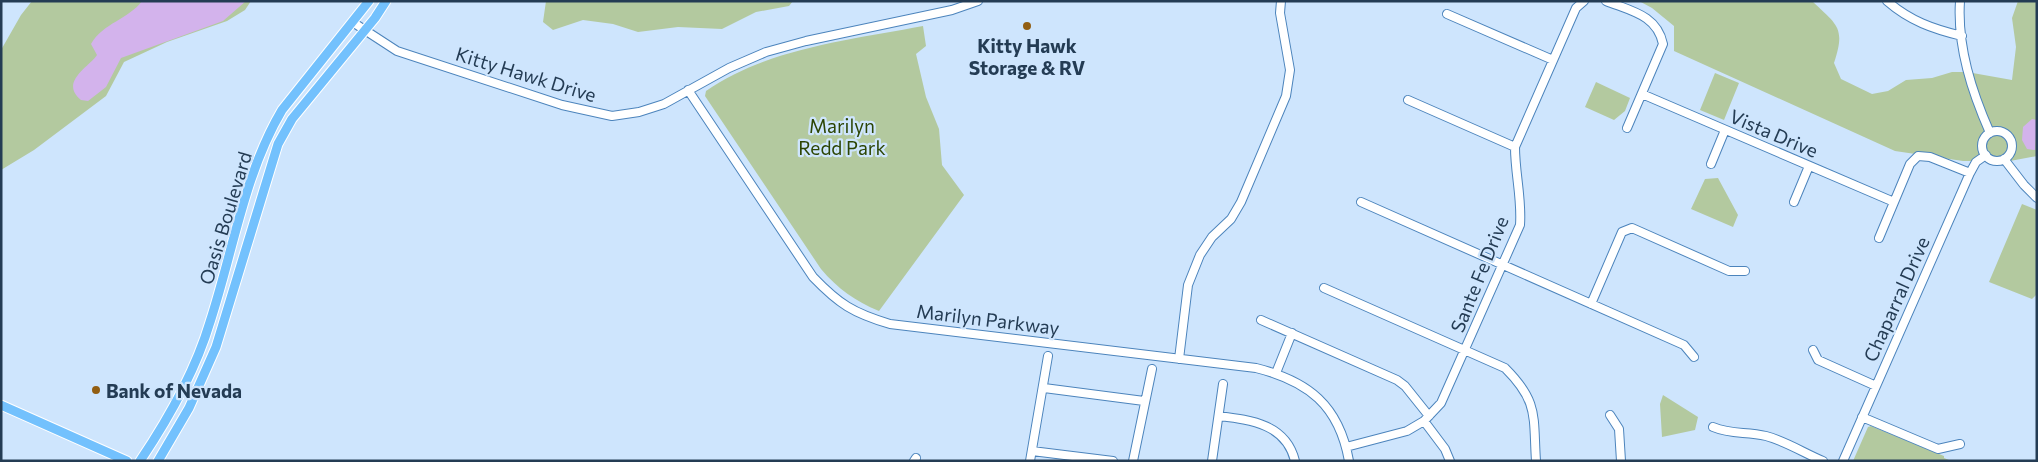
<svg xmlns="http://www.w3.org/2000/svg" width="2038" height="462" font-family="Commissioner,sans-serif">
  <rect width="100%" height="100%" fill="#cee5fd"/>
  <path fill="#b3c99f" d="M32 1H251L245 10 227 21 167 42 124 62 106 96 34 150 1 170V50L21 15Z
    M546 1H793L789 6 756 12 722 29 678 27 638 32 613 24 583 20 553 30 543 22Z
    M1639 1H1812C1837 25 1846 27 1834 63L1841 79 1872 94 1888 91 1906 80 1932 78 1952 72H1967L2012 80 2016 47 2012 18 2018 1H2037V156L2010 161H1963L1895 151 1674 51V26L1652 8Z
    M923 26 926 46 916 54 926 97 939 129 942 165 964 195 879 311C855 301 838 289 821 269L705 96 706 91C768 48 850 40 923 26Z
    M1715 73 1739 83 1724 120 1700 110Z
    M1596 82 1630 98 1625 111 1614 120 1585 107Z
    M1718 178 1738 215 1733 227 1691 209 1705 179Z
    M2022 204 2037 210V294L2032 299 1989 282Z
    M1663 395 1698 417 1695 430 1662 437 1660 404Z
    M1871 426 1944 456V458L1949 460 1853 461 1868 427Z"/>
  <path fill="#d3b3ec" d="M142 1H246L223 21 121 58 106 87 88 101 81 100C59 82 89 67 97 55L91 44C103 23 129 19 142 1Z
    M2032 119 2037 120 2035 150 2027 149 2022 140 2023 127Z"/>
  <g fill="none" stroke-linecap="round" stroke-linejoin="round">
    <g stroke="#4c84bc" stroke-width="10">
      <path id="minor" d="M1606 1C1631 11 1657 15 1663 44L1627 128
        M1887 1C1910 21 1933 29 1962 36
        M1960 1C1957 47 1972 92 1990 133
        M1447 14 1553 60
        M354 23 397 51 562 105 612 116 639 112 664 104 729 68 766 52 806 41 952 10 978 1
        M688 90 813 277C839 304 853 313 890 324L1256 368C1308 381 1339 405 1349 461
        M1642 94 1894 202
        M1408 100 1515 147
        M1982 146a15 15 0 1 1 30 0a15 15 0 1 1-30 0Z
        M2004 159 2024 185 2037 198
        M1711 164 1725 130
        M1361 202 1684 345 1694 357
        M1794 202 1809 166
        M1879 238 1910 164 1918 156 1930 157 1970 173
        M1324 288 1505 368C1539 402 1533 416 1536 461
        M1591 304 1622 232 1632 228 1729 271H1745
        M1261 320 1397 380 1405 386 1429 416
        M1813 350 1818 360 1876 386
        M1179 359 1188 285 1200 255 1212 237 1231 219 1241 202 1286 96 1290 70 1280 13 1281 1
        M1276 373 1292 333
        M1044 388 1144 401
        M1610 415 1619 429 1621 461
        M1219 416C1251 420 1286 424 1295 461
        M1862 417 1938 449 1960 444
        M1424 421 1445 449 1450 461
        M1713 427C1732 435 1746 431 1766 436 1785 441 1804 453 1823 461
        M1346 447 1407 431 1424 421 1441 403 1520 225C1522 198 1515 174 1515 147L1576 8 1584 1
        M1032 451 1113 461
        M914 461 916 458
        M1030 461 1048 356
        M1133 461 1152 369
        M1212 461 1223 384
        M1843 461 1970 173 1976 162 1986 155"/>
    </g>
    <g stroke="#fff" stroke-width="11">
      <path id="major" d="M1 405 127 461
        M140 461C169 418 195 372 210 322 233 252 244 174 282 110L369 1
        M158 461 189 408 216 347 278 144 292 119 375 18 386 1"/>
    </g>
    <use href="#minor" stroke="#fff" stroke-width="8"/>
    <use href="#major" stroke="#73c1fd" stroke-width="9"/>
  </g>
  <g fill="#925e12" stroke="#cee5fd" stroke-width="2">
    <circle cx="1027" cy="26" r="5"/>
    <circle cx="96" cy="390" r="5"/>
  </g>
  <g text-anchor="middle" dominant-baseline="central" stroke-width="4.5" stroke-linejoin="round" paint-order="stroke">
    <g font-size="19" font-weight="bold" fill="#243c54" stroke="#cee5fd">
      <text x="1027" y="45">Kitty Hawk<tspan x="1027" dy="22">Storage &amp; RV</tspan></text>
      <text x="106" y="390" text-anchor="start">Bank of Nevada</text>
    </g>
    <g font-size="19" fill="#243c54" stroke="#cee5fd">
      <text transform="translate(526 74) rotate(17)">Kitty Hawk Drive</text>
      <text transform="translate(1774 133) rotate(23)">Vista Drive</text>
      <text transform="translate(225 218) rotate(-73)">Oasis Boulevard</text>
      <text transform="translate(1479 274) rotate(-68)">Sante Fe Drive</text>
      <text transform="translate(1896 299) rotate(-66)">Chaparral Drive</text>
      <text transform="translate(988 319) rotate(7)">Marilyn Parkway</text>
    </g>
    <g font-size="19" fill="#2c4504" stroke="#cee5fd">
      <text x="842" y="125">Marilyn<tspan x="842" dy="22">Redd Park</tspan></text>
    </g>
  </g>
  <rect width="2038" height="462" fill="none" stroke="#243c54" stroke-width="5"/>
</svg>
